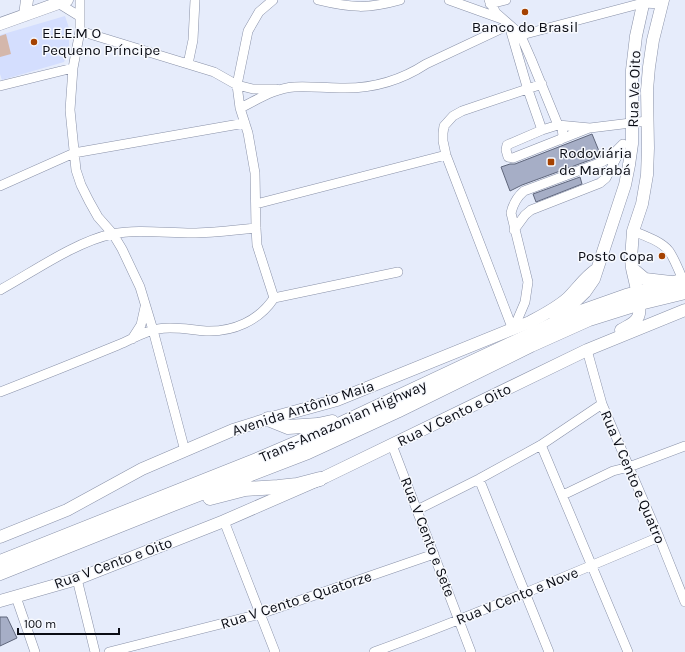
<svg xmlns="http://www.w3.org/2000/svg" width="685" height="652" font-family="Karla,sans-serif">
  <rect width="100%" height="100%" fill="#e6ecfb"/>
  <path fill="#d4defe" d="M65 16 69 28V48L64 62 2 80 0 74V35Z"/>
  <path fill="#d4b7ab" d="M6 34 11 54 0 57V36Z"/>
  <path fill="#a6aec6" stroke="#5f667b" d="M592 134 601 156 522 185 510 191 501 167 510 164H515Z
    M580 177 582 184 536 202 533 194Z
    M0 617H7L17 638 0 646Z"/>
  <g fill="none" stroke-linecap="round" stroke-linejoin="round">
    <g stroke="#8991a8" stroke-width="10">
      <path id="minor" d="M80 0V31L73 68 70 110 76 170 81 185 89 201 98 217 113 234 122 249 140 287 153 330 185 451
        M273 0 259 12 248 31 237 85 240 108 248 133 255 173 256 228 257 245 274 298
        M318 0C351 8 368 9 400 0
        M449 0 502 19
        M489 0 496 13 520 34 531 59 558 125 562 128 563 136 560 140
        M58 3 79 16
        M490 4 506 0
        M509 25 528 90 542 130 558 125 590 128 647 121
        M80 31 214 72 237 85 253 89H276
        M514 37 643 3 662 4
        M188 64 193 40 195 0
        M0 86 73 68
        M240 108C257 100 275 88 294 87 309 86 324 88 340 88 371 89 400 81 426 64L509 25
        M542 130 507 145 506 150 508 157 513 158 589 128
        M0 186 74 153 245 123
        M256 204 446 155
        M514 230 525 215 531 210 600 183 606 178 621 149
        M633 231C645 236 661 241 669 251 675 260 679 271 683 280
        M0 290C33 272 75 242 112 234 138 229 165 233 192 233 213 233 234 230 256 228
        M513 330 446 155 443 141V133L444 126 453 116 462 111 542 84
        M513 330 525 302 528 282 511 213C513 204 517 197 524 191L602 162 609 158 623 144
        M132 339 141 325 145 307
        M587 350 602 404 659 537 685 602
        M0 392C39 377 79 361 118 345 131 340 144 331 158 329 174 326 190 330 206 331 233 332 259 321 274 298L398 272
        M392 445 471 652
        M541 445 628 652
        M479 479 549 652
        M563 495 613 471 629 467 685 446
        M417 510 479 479 541 445 602 404
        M224 521 275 652
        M77 579 95 652
        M16 597 35 652
        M109 652 260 614 434 554
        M374 652C470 617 565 577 659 537"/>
    </g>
    <g stroke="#8991a8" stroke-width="13">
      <path id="major" d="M663 0 653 40 649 67 647 90 648 148 647 175 642 204 633 231 631 259 632 268 645 279 671 282
        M25 15 27 0
        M0 24 67 0
        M555 321 585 292 594 279 625 185 629 165 632 144V70L636 36 644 0
        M621 330C627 326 635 324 638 317 643 307 634 279 632 268
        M0 537 67 510 142 469 233 430 268 419 337 400 530 322C543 315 557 308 568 298 578 288 585 277 597 269
        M0 601 77 579 224 521 325 477 587 350 685 310"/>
    </g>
    <g stroke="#8991a8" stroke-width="15">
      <path id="highway" d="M268 419 288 427 318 425 332 422
        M210 498 245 489 278 487 297 485 320 479
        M0 562 257 460 332 428 575 314 626 296 685 280
        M0 573 173 504 308 452 397 411 531 345 589 319 640 303 685 292"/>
    </g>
    <use href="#minor" stroke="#fff" stroke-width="9"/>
    <use href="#major" stroke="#fff" stroke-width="12"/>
    <use href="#highway" stroke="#fff" stroke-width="14"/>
  </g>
  <g fill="#a54202" stroke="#f7f9fe" stroke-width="1.5">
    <circle cx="525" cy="12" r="4"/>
    <circle cx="34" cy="42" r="4"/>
    <rect x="547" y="158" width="8" height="8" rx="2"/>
    <circle cx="662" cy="256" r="4"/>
  </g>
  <g text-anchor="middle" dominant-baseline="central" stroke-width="3" stroke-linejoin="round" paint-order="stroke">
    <g font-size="15" fill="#0a0c14" stroke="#f7f9fe" text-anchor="start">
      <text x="525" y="27" text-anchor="middle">Banco do Brasil</text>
      <text x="42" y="33">E.E.E.M O<tspan x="42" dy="17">Pequeno Príncipe</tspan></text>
      <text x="559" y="153">Rodoviária<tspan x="559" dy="17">de Marabá</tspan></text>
      <text x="654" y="256" text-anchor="end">Posto Copa</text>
    </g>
    <g font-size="15" fill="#0a0c14" stroke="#f7f9fe">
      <text transform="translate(634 89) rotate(-88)">Rua Ve Oito</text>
      <text transform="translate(303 408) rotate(-18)">Avenida Antônio Maia</text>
      <text transform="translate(454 415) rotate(-26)">Rua V Cento e Oito</text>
      <text transform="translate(343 421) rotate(-24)">Trans-Amazonian Highway</text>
      <text transform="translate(633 477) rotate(67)">Rua V Cento e Quatro</text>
      <text transform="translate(428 537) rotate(69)">Rua V Cento e Sete</text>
      <text transform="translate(113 563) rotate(-20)">Rua V Cento e Oito</text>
      <text transform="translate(517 596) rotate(-22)">Rua V Cento e Nove</text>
      <text transform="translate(296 600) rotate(-18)">Rua V Cento e Quatorze</text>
    </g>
  </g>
  <path d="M18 628v6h101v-6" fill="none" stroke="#0a0c14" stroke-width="2"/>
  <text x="24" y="628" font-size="12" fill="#0a0c14" stroke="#f7f9fe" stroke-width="3" paint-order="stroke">100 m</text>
</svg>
